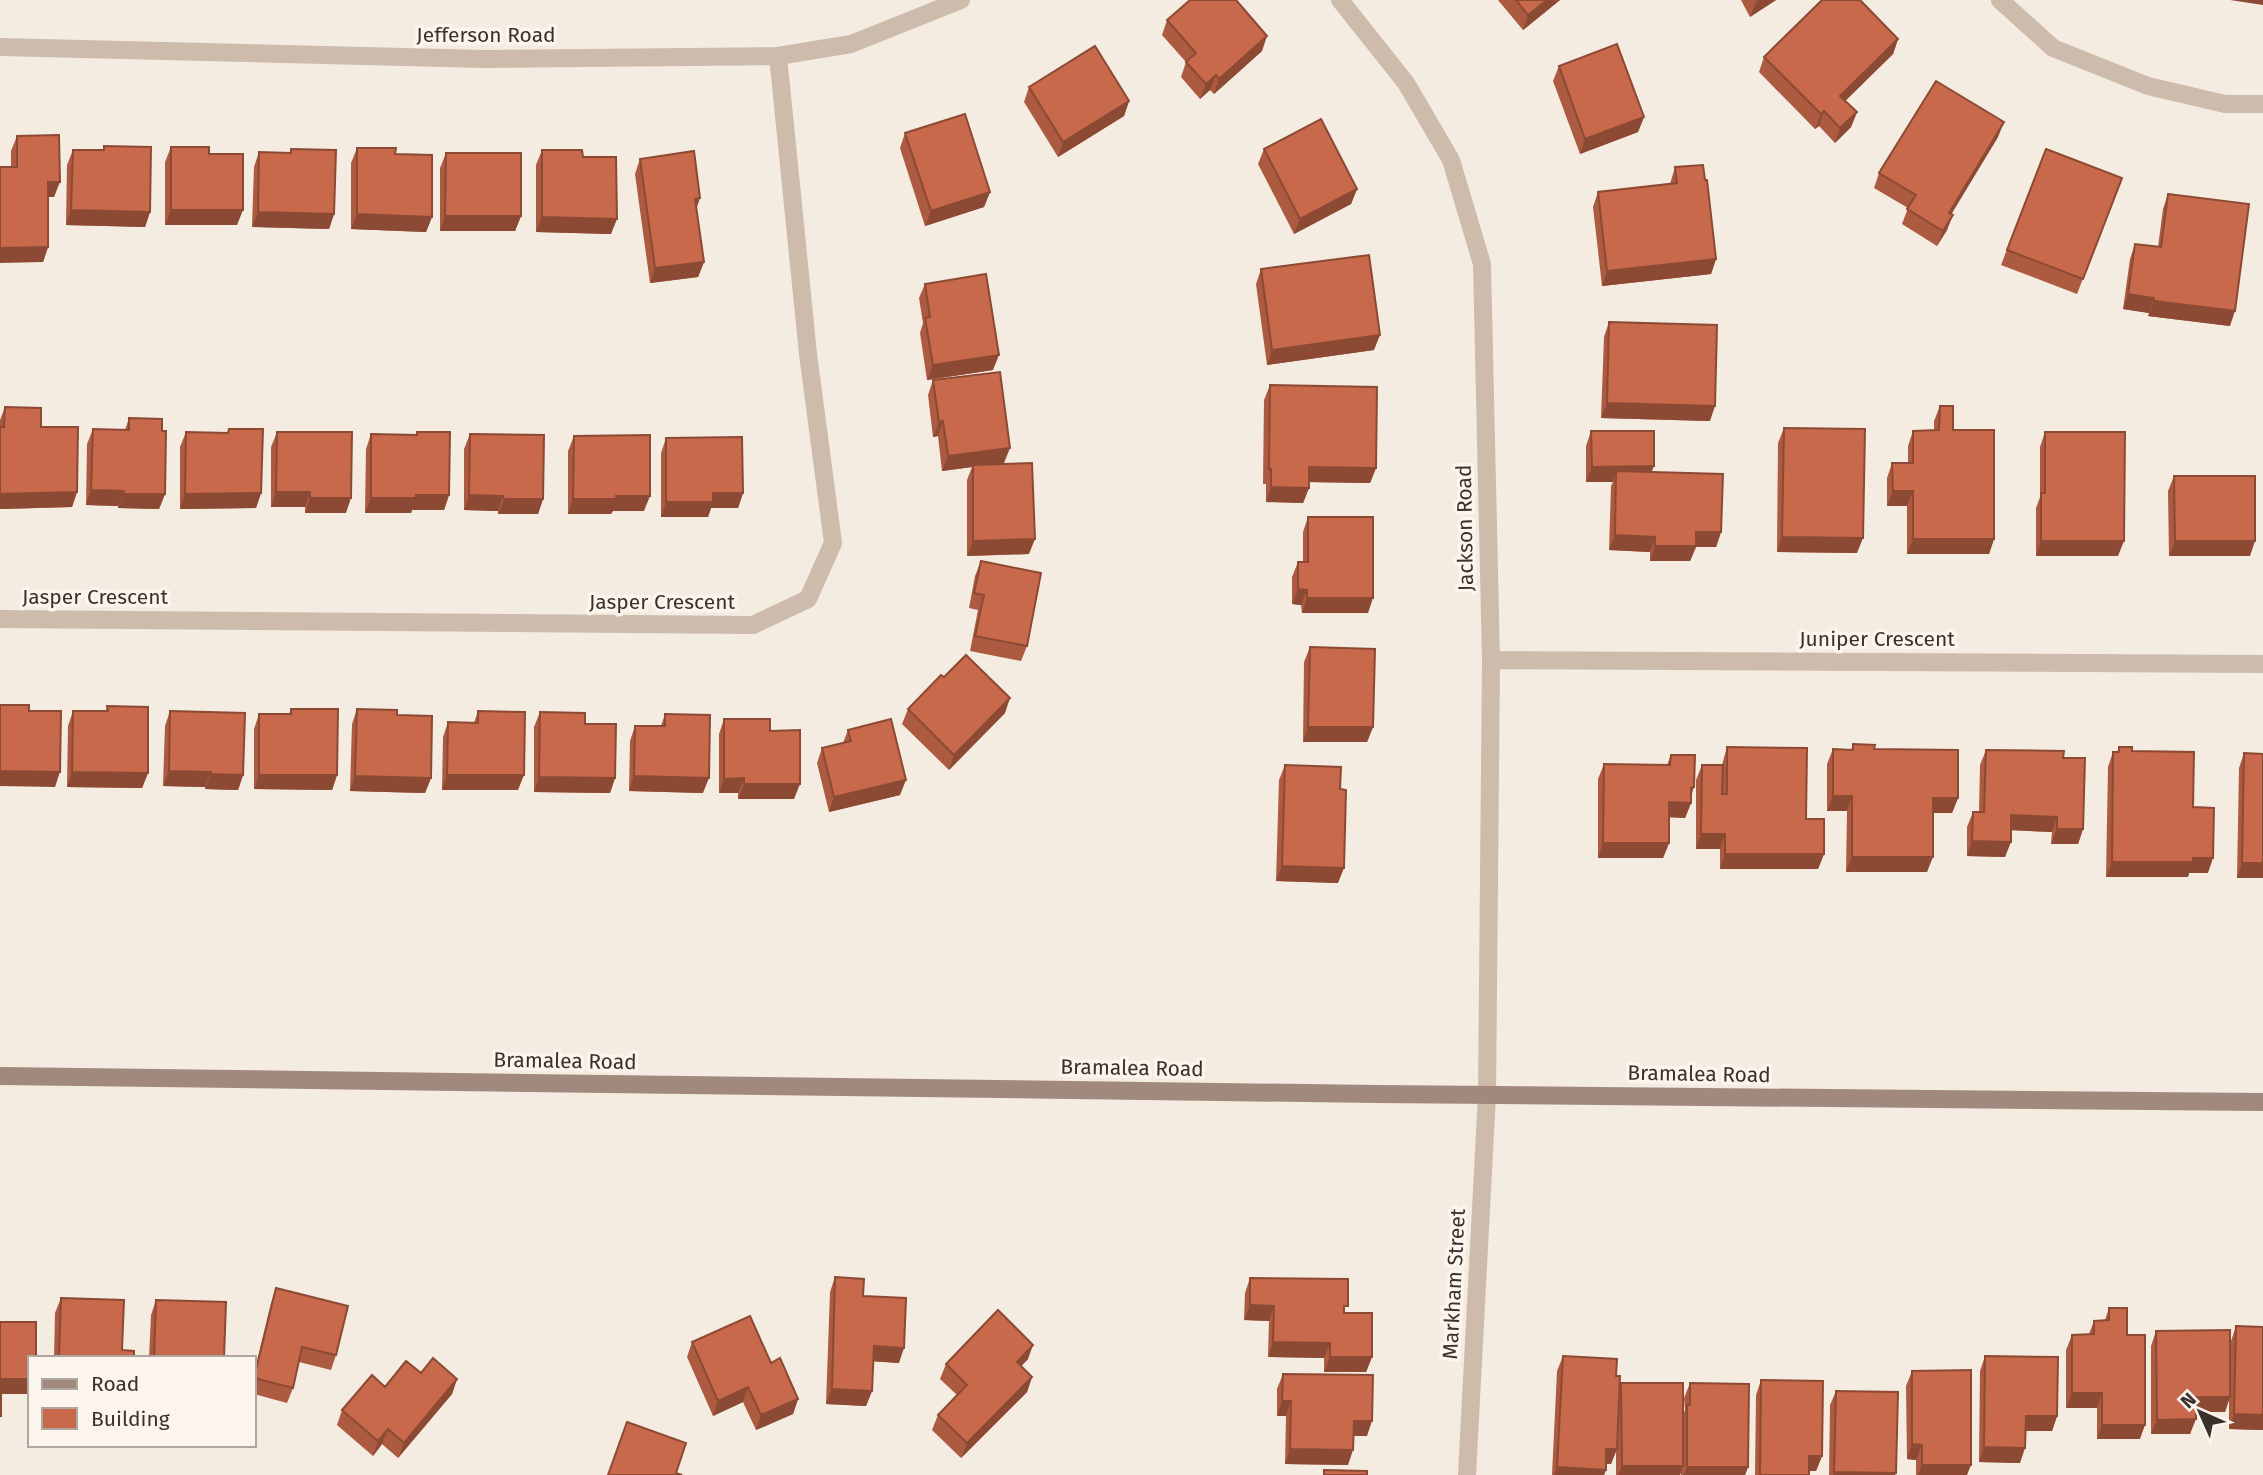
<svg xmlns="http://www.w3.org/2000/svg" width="2263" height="1475" font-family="'Fira Sans',sans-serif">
  <rect width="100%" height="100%" fill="#f4ebe1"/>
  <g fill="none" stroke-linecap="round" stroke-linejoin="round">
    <path stroke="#cdbbac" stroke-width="18" d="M1340 0 1406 83 1451 160 1482 264 1491 660 1487 1095 1467 1475
      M2000 0 2053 48 2148 86 2225 104H2263
      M0 47 484 59 778 56 851 44 961 0
      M0 619 753 625 808 599 833 543 808 354 778 56
      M1491 660 2263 664"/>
    <path stroke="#a18a7d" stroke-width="18" d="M0 1076 1377 1094 2263 1102"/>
  </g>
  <path fill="#ac5a40" d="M1498 0H1560L1523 30Z
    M1741 0H1776L1750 17Z
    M1167 20 1262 51 1214 94 1210 90 1200 99 1181 77 1186 62 1162 35Z
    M1898 39 1893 54 1845 101 1857 112 1851 127 1835 143 1819 126 1815 129 1759 72 1764 57Z
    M1559 66 1644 117 1638 132 1580 154 1553 81Z
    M1029 87 1129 101 1124 116 1058 157 1024 102Z
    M905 133 990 192 984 207 925 226 900 148Z
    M17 136 54 197H48V247L43 262 11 167V151Z
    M1998 137 1951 214 1947 230 1937 246 1902 224 1908 208 1874 188 1879 173Z
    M104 146 150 212 145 227 66 225 67 165 73 150H103Z
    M171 147 209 154 237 225H165V162Z
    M357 148 395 154 432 217 426 232 351 229V163Z
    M291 149 334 214 329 229 252 227 254 167 259 152 290 153Z
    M1264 149 1357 189 1351 204 1294 234 1258 164Z
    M2046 149 2122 178 2077 294 2001 265Z
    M542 150 583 157 611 234 536 232V165Z
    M446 153 521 216 515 231H440V168Z
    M640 159 696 208 704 262 698 277 650 283 635 174Z
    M1675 167 1716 259 1711 274 1602 286 1593 207 1598 192 1670 184Z
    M2168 194 2230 326 2148 316 2149 313 2123 309 2130 259 2135 244 2158 247 2163 209Z
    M1261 269 1374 350 1267 365 1256 284Z
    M925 284 993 370 927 380 920 333 923 323 919 298Z
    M1609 322 1710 421 1601 418 1604 337Z
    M933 380 1004 463 997 464 1029 554 967 556V480L972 467 942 471 938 436 933 437 928 395Z
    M1270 385 1376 468 1370 483 1309 482V488L1303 503 1266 502V484H1263L1264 400Z
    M1940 406 1953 430 1994 539 1989 554H1907V506H1887V478L1892 463H1908V446L1913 431 1934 430V421Z
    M5 407 41 427 77 492 72 507 0 509V420Z
    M129 418 162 431 165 494 159 509 118 508V506L86 505 87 444 93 429 125 430Z
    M1784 428 1857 553 1777 552 1778 443Z
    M229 429 261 493 256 508 180 509V447L186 432 227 433Z
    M1591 431 1652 472 1721 532 1716 547H1696L1690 561H1650V552L1609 550 1611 486 1613 482H1586V446Z
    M277 432 346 513H305V507H271V447Z
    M417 432 449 495 444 510H412L411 513H365L366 449 371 434 416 435Z
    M2045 432 2118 556H2036V508L2040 497V447Z
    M470 434 543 499 538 514H498V511L464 510V449Z
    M574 436 644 511H613L611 514H568V451Z
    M666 438 743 493 738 508H711L708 517H661V453Z
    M2174 476 2250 556H2169L2168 491Z
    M1308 517 1368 613H1302L1301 605 1292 604V577L1298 562H1303V532Z
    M981 561 1027 646 1021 661 970 651 978 610 969 608 975 576Z
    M1310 647 1373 727 1367 742H1303L1304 662Z
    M944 677 1005 713 949 770 902 724 908 709Z
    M107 706 148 773 142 788 67 787 68 726 73 711H106Z
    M291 709 337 775 332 790 254 789V729L259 714H289Z
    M357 709 397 715 431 778 425 793 350 791 352 724Z
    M170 711 243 775 238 790 205 789V787L163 786 165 726Z
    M478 711 518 790H442L443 737 448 722 474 723Z
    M540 712 585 724 615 778 610 793 534 792V727Z
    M665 714 703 793 629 791 630 741 635 726H661Z
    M724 719 794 799H738V793H719V734Z
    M848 730 900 795 829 812 817 763 822 748 843 743Z
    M1853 744 1874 749 1958 798 1952 813H1933L1927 872H1846L1847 811H1827V764L1833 749 1851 750Z
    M1727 747 1806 819 1824 854 1818 869H1720V849H1696V780L1702 765H1722Z
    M2119 747 2132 751 2193 807 2208 873H2189L2188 877H2106L2108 767 2113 752H2117Z
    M1986 750 2063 758 2083 829 2078 844H2051L2052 832 2011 830 2005 857 1967 856V827L1973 812H1979L1980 765Z
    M2244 753 2263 878H2237L2239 768Z
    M1671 755 1694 787 1691 797V803L1685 818 1669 817V843L1663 858H1598V779L1604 764 1667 765Z
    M1285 765 1338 883 1276 881 1279 780Z
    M835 1277 863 1296 899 1363 873 1361 872 1391 866 1406 826 1404 830 1292Z
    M1250 1278 1345 1313 1372 1357 1366 1372H1324V1358L1268 1357 1269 1321 1244 1320 1245 1293Z
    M276 1288 336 1355 331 1370 299 1362 293 1388 287 1403 254 1394V1373L271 1303Z
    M61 1298 122 1350 134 1358H54L55 1313Z
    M156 1300 224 1358H149L151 1315Z
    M2109 1308 2127 1335 2140 1439H2097V1408H2066V1350L2072 1335 2089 1334 2094 1321 2105 1320Z
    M2236 1326 2263 1327V1430L2229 1429V1399L2225 1412H2196L2190 1434H2151V1346L2156 1331 2230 1373 2231 1341Z
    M692 1342 771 1363 798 1399 793 1414 756 1430 743 1402 713 1416 687 1357Z
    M1563 1356 1616 1376 1620 1387 1621 1383 1683 1415 1685 1410 1684 1398 1690 1383 1748 1467 1745 1475H1681V1472L1680 1475H1616V1451L1611 1464H1606V1470L1604 1475H1552L1557 1371Z
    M1985 1356 2057 1416 2052 1431H2025L2020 1463 1979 1462 1980 1371Z
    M1028 1359 1021 1366 1032 1377 1027 1392 961 1458 932 1430 938 1415 957 1395 940 1379 946 1364Z
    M1912 1371 1967 1475H1916V1460L1907 1459 1906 1386Z
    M421 1373 457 1379 452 1394 398 1458 382 1444 373 1456 337 1425 342 1410 385 1387Z
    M1283 1374 1367 1436H1353L1348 1465 1285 1464 1286 1416H1277V1389Z
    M1761 1380 1822 1456 1816 1471H1809V1475H1755L1756 1395Z
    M1836 1391 1896 1473 1895 1475H1829L1830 1405Z"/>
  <path fill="#8c4a34" d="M1547 0H1560L1523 30 1528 15Z
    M1758 0H1776L1750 17 1756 2Z
    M2230 0H2263V5Z
    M1267 36 1262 51 1214 94 1219 79Z
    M1898 39 1893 54 1835 111 1840 96Z
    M1216 75 1210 90 1200 99 1206 84Z
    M1129 101 1124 116 1058 157 1063 142Z
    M1824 111 1819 126 1815 129 1821 114Z
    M1857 112 1851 127 1835 143 1840 128Z
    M1644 117 1638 132 1580 154 1585 139Z
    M2004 122 1998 137 1943 228 1949 213Z
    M48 182H60L54 197H43Z
    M1357 189 1351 204 1294 234 1300 219Z
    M990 192 984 207 925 226 931 211Z
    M700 198 695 213V199Z
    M71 210 150 212 145 227 66 225Z
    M171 210H243L237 225H165Z
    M258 212 334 214 329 229 252 227Z
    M357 214 432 217 426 232 351 229Z
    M1953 215 1947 230 1937 246 1943 231Z
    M445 216H521L515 231H440Z
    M542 217 617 219 611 234 536 232Z
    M48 247 43 262 0 263V248Z
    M1716 259 1711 274 1602 286 1607 271Z
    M704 262 698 277 650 283 655 268Z
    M2128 294 2154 298 2149 313 2123 309Z
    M2154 301 2235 311 2230 326 2148 316Z
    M1380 335 1374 350 1267 365 1272 350Z
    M999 355 993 370 927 380 933 365Z
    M1607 403 1715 406 1710 421 1601 418Z
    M943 421 938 436 933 437 939 422Z
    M1010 448 1004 463 973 467V465L972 467 942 471 948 456Z
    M1654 466 1648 481 1616 471 1613 482H1586L1592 467Z
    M1309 467 1376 468 1370 483 1304 482Z
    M1271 487 1309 488 1303 503 1266 502Z
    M91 490 124 491 118 506 86 505Z
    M1893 491H1913L1907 506H1887Z
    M77 492 72 507 0 509V494Z
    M276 492H310L305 507H271Z
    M261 493 256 508 180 509 185 494Z
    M713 493H743L738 508H711L708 517H661L666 502Z
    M123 494H165L159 509 118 508Z
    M416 495H449L444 510H412L411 513H365L371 498Z
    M469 495 503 496 498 511 464 510Z
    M616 496H650L644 511H613L611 514H568L573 499Z
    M310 498H351L346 513H305Z
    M504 499H543L538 514H498Z
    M1696 532H1721L1716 547H1696L1690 561H1650L1655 546Z
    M1615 535 1655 537 1650 552 1609 550Z
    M1782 537 1863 538 1857 553 1777 552Z
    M1035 539 1029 554 967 556 973 541Z
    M1913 539H1994L1989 554H1907Z
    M2041 541H2124L2118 556H2036Z
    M2175 541H2255L2250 556H2169Z
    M1298 589 1307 590 1301 605 1292 604Z
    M1307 598H1373L1368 613H1302Z
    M1010 698 1005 713 949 770 954 755Z
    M1308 727H1373L1367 742H1303Z
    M0 771 60 772 55 787 0 786Z
    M169 771 211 772 205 787 163 786Z
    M72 772 148 773 142 788 67 787Z
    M211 774 243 775 238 790 205 789Z
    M259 775H337L332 790 254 789Z
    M447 775H524L518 790H442Z
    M355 776 431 778 425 793 350 791Z
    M634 776 709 778 703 793 629 791Z
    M539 777 615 778 610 793 534 792Z
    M744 778 738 793H719L724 779Z
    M906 780 900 795 829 812 834 797Z
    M744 784H800L794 799H738Z
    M1833 796H1852L1847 811H1827Z
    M1933 798H1958L1952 813H1928Z
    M1669 802 1691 803 1685 818 1664 817Z
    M2011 815 2057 817 2052 832 2006 830Z
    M2057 829H2083L2078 844H2051Z
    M1701 834H1725L1720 849H1696Z
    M1972 841 2011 842 2005 857 1967 856Z
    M1603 843H1669L1663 858H1598Z
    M1725 854H1824L1818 869H1720Z
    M1852 857H1933L1927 872H1846Z
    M2193 858H2213L2208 873H2189L2188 877H2106L2112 862Z
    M2242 863H2263V878H2237Z
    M1282 866 1344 868 1338 883 1276 881Z
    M1250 1305 1274 1306 1269 1321 1244 1320Z
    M1273 1342 1330 1343 1324 1358 1268 1357Z
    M1033 1345 1028 1359 1011 1377 1017 1362Z
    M874 1346 904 1348 899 1363 868 1361Z
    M1330 1357H1372L1366 1372H1324Z
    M1032 1377 1027 1392 961 1458 967 1443Z
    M1 1379H30V1394H0Z
    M457 1379 452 1394 398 1458 404 1443Z
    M748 1387 743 1402 713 1416 718 1401Z
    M832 1389 872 1391 866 1406 826 1404Z
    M2072 1393H2102L2097 1408H2066Z
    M2196 1397H2230L2225 1412H2190Z
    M798 1399 793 1414 756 1430 761 1415Z
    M1282 1401H1291L1286 1416H1277Z
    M2234 1414 2263 1415V1430L2229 1429Z
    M2026 1416H2057L2052 1431H2020Z
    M2196 1419 2190 1434H2151L2157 1420Z
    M1354 1421H1372L1367 1436H1348Z
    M2102 1425H2145L2140 1439H2097Z
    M388 1429 382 1444 373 1456 378 1441Z
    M1912 1444 1922 1445 1916 1460 1907 1459Z
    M1984 1447 2025 1448 2020 1463 1979 1462Z
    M1290 1449 1353 1450 1348 1465 1285 1464Z
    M1606 1449H1617L1611 1464H1601Z
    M1809 1456H1822L1816 1471H1804Z
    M1922 1465H1971L1967 1475H1918Z
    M1622 1466H1683L1680 1475H1618Z
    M1557 1467 1606 1470 1604 1475H1554Z
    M1687 1467H1748L1745 1475H1684Z
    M1834 1472 1896 1473 1895 1475H1833Z"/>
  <path fill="#c8694b" stroke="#8c4a34" stroke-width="2" d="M1190 0H1236L1267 36 1219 79 1216 75 1206 84 1186 62 1196 53 1167 20Z
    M1516 0H1547L1528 15Z
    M1822 0H1860L1898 39 1840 96 1857 112 1840 128 1824 111 1821 114 1764 57Z
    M1617 44 1644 117 1585 139 1559 66Z
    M1095 46 1129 101 1063 142 1029 87Z
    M1936 81 2004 122 1949 213 1953 215 1943 231 1907 209 1916 195 1879 173Z
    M965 114 990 192 931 211 905 133Z
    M1321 119 1357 189 1300 219 1264 149Z
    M59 135 60 182H48V247L0 248V167H17V136Z
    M104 146 151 147 150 212 71 210 73 150H104Z
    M171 147H209V154H243V210H171Z
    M357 148H396L395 154 432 155V217L357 214Z
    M291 149 336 150 334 214 258 212 259 152 291 153Z
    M2046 149 2122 178 2083 279 2007 250Z
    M542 150H582L583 157H616L617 219 542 217Z
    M694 151 700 198 695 199 704 262 655 268 640 159Z
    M446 153H521V216H445Z
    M1703 165 1705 180H1707L1716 259 1607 271 1598 192 1677 183 1675 167Z
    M2168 194 2249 204 2235 311 2154 301V298L2128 294 2135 244 2161 247Z
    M1369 255 1380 335 1272 350 1261 269Z
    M986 274 999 355 933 365 925 318 930 317 925 284Z
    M1609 322 1717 325 1715 406 1607 403Z
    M1000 372 1010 448 948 456 943 421 939 422 933 380Z
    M1270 385 1377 387 1376 468 1309 467V488L1271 487V469H1269Z
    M1940 406H1953V430H1994V539H1913V491H1893L1892 463H1913V431L1939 430Z
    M5 407 41 408V427H78L77 492 0 494V427H4Z
    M129 418 162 419V431H166L165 494H123L124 491 91 490 93 429 129 430Z
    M1784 428 1865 429 1863 538 1782 537Z
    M229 429H263L261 493 185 494 186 432 228 433Z
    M1591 431H1654V466L1592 467Z
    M277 432H352L351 498H310V492H276Z
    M417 432H450L449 495H416V498H371V434L417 435Z
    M2045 432H2125L2124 541H2041V493H2045Z
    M470 434 544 435 543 499H504L503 496 469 495Z
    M650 435V496H616L617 499H573L574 436Z
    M742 437 743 493H713V502H666V438Z
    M1032 463 1035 539 973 541V465Z
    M1616 471 1723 474 1721 532H1696V546H1655V537L1615 535Z
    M2174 476H2255V541H2175Z
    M1308 517H1373V598H1307V590L1298 589V562H1308Z
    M981 561 1041 573 1027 646 975 636 984 595 974 593Z
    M1310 647 1375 649 1373 727H1308Z
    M966 655 1010 698 954 755 908 709 941 675 944 677Z
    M0 705H29V711H61L60 772 0 771Z
    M107 706 148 707V773L72 772 73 711H108Z
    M291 709H338L337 775H259V714H291Z
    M357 709 397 710V715L432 716 431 778 355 776Z
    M170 711 245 713 243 775 211 774V772L169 771Z
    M478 711 525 712 524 775H447L448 722 478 723Z
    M540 712 585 713V724H616L615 778 539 777Z
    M665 714 710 715 709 778 634 776 635 726H665Z
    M724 719H770V731L800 730V784H744V778L724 779Z
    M891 719 906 780 834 797 822 748 851 741 848 730Z
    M1853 744 1875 745 1874 749 1958 750V798H1933V857H1852V796H1833V749L1853 750Z
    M1727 747 1807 748 1806 819H1824V854H1725V834H1701L1702 765H1723L1722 794H1727Z
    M2119 747H2132V751L2194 752 2193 807 2214 808 2213 858H2193V862H2112L2113 752H2119Z
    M1986 750 2064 751 2063 758H2085L2083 829H2057V817L2011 815V842L1972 841 1973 812H1984Z
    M2244 753 2263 754V863H2242Z
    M1671 755H1695L1694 787 1691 788V803L1669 802V843H1603L1604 764 1670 765Z
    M1285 765 1341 767 1340 789 1346 790 1344 868 1282 866Z
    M835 1277 864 1279 863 1296 906 1298 904 1348 874 1346 872 1391 832 1389Z
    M1250 1278 1348 1279V1306H1344V1313H1372V1357H1330V1343L1273 1342 1274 1306 1250 1305Z
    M276 1288 348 1306 336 1355 302 1347 293 1388 254 1378Z
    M61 1298 124 1300 122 1350 134 1351V1358H59Z
    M156 1300 226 1302 224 1358H154Z
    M2109 1308H2127V1335H2145V1425H2102V1393H2072V1335L2094 1334V1321L2109 1320Z
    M998 1310 1033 1345 1017 1362 1032 1377 967 1443 938 1415 967 1385 946 1364Z
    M750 1316 771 1363 780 1358 798 1399 761 1415 748 1387 718 1401 692 1342Z
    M0 1322H36V1358H30V1379H1V1416H0Z
    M2236 1326 2263 1327V1415L2234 1414Z
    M2230 1330V1397H2196V1419L2157 1420 2156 1331Z
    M1563 1356 1617 1359 1616 1376H1620L1617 1449H1606V1470L1557 1467Z
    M1985 1356 2058 1357 2057 1416H2026L2025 1448 1984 1447Z
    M433 1358 457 1379 404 1443 388 1429 378 1441 342 1410 372 1375 385 1387 406 1361 421 1373Z
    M1971 1370V1465H1922V1445L1912 1444V1371Z
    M1283 1374 1373 1375 1372 1421H1354L1353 1450 1290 1449 1291 1401H1282Z
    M1761 1380 1823 1381 1822 1456H1809V1475H1760Z
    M1621 1383H1683V1466H1622Z
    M1690 1383 1749 1384 1748 1467H1687V1405H1690Z
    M1836 1391 1898 1392 1896 1473 1834 1472Z
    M627 1422 686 1443 676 1473 682 1475H608Z
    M1324 1470 1367 1471V1475H1324Z"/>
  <g text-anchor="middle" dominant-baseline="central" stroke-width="7" stroke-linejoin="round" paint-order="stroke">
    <g font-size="21" fill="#3b302b" stroke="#fbf5ee">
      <text x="486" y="35">Jefferson Road</text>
      <text transform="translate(1465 528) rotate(-91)">Jackson Road</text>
      <text x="95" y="597">Jasper Crescent</text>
      <text x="662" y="602">Jasper Crescent</text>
      <text x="1877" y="639">Juniper Crescent</text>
      <text transform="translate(565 1061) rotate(1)">Bramalea Road</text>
      <text transform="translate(1132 1068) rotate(1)">Bramalea Road</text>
      <text transform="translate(1699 1074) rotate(1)">Bramalea Road</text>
      <text transform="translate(1454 1284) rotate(-87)">Markham Street</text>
    </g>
  </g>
  <rect x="28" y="1356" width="228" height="91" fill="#fbf5ee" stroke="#aea6a0" stroke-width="2"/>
  <rect x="42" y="1379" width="35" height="10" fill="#a18a7d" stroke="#aea6a0" stroke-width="2"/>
  <text x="91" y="1391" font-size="21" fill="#3b302b">Road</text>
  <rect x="42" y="1408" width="35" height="21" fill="#c8694b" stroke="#aea6a0" stroke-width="2"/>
  <text x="91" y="1426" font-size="21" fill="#3b302b">Building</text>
  <g transform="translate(2200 1412) rotate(315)" stroke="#fbf5ee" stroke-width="5" paint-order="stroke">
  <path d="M0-5L12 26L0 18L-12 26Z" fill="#3b302b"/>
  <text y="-10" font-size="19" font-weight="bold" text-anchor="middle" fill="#3b302b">N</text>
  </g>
</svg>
